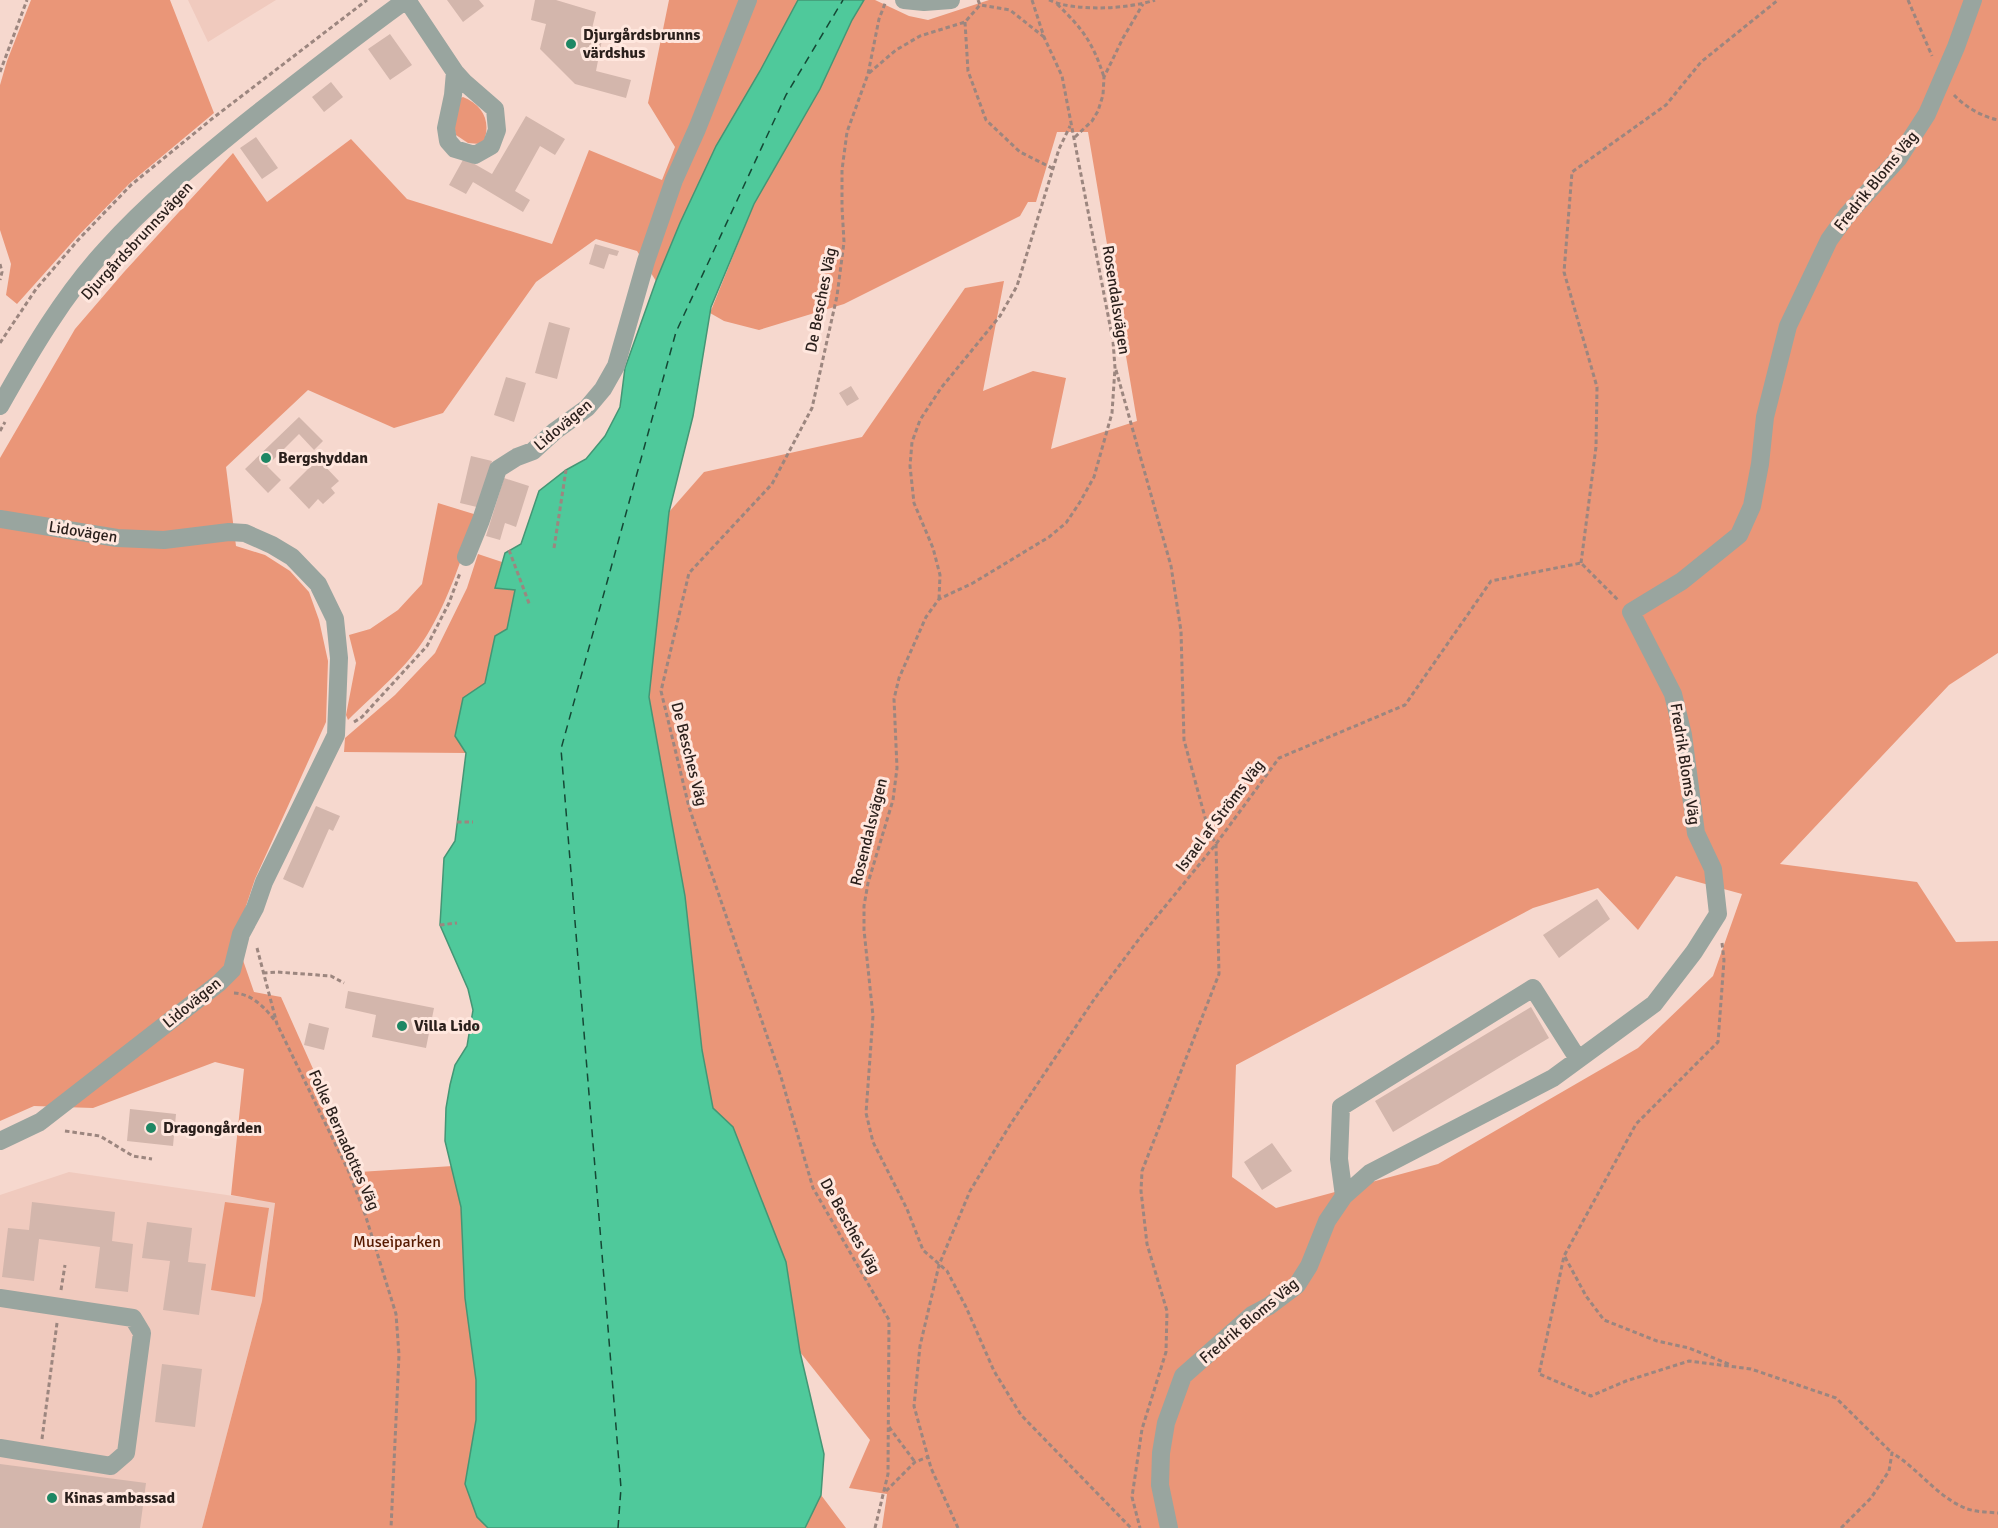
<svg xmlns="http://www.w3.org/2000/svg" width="1998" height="1528" font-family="Signika,sans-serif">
  <rect width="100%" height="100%" fill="#f6d8ce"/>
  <path fill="#f0cabe" d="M188 0H276L208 42Z
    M69 1172 275 1202 262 1301 202 1528H0V1195Z"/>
  <path fill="#ea9678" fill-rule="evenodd" d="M31 0H170L214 113 130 183 76 238 17 304 6 295 11 264 0 230V85L7 61Z
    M669 0H798L680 223 656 281 637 251 596 239 536 282 443 413 394 428 308 390 226 467 236 546 265 555 290 571 309 592 319 620 328 661 326 722 255 879 240 924 237 943 254 992 281 997 359 1172 453 1166 461 1207 465 1298 476 1380V1420L465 1484 477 1517 488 1528H202L262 1301 275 1203 231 1195 244 1069 215 1062 93 1108 34 1106 0 1121V458L75 329 124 272 233 153 267 202 351 139 407 199 552 244 589 150 662 180 675 147 648 103Z
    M864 0H875L909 16 928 20 989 0H1998V653L1949 685 1780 864 1917 882 1956 942 1998 941V1528H882L887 1494 849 1488 870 1440 800 1352 786 1262 733 1127 713 1109 702 1050 685 896 649 697 669 512 704 472 862 437 965 288 1004 281 983 391 1033 371 1066 378 1051 449 1137 421 1088 132H1057L1036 202H1028L1020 216 844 304 759 330 724 321 710 313 754 204 820 89 852 20ZM1676 876 1742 894 1713 976 1638 1048 1438 1164 1276 1208 1232 1177 1236 1065 1533 908 1598 888 1638 930Z
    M463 97C483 105 491 121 484 141L480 144 468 143 456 135 451 115 458 99Z
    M438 503 477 515C462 555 450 598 427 635 407 668 375 693 348 720L346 715 356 663 349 635 370 629 398 610 422 584Z
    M478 554 502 562 495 588 515 590 507 629 495 636 485 683 455 736 466 753 344 752 345 738 395 695 435 653 467 588Z
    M225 1202 269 1208 255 1297 211 1290Z
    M821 1495 846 1528H805Z"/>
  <path fill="#4fc99b" stroke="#449675" stroke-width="1.5" d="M798 0H864L852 20 820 89 754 204 711 307 693 416 669 512 649 697 685 896 702 1050 713 1108 733 1127 786 1262 800 1352 824 1454 821 1495 805 1528H488L477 1517 465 1484 476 1420V1380L465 1298 461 1207 445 1141 446 1108 450 1085 455 1065 467 1046 473 1010 468 989 440 925 444 858 455 841 466 753 455 736 463 698 485 683 495 636 507 629 515 590 495 588 505 553 521 544 539 491 566 470 586 459 605 436 620 407 625 368 656 281 680 223 716 146 760 71Z"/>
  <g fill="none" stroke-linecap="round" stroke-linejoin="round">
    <path stroke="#154835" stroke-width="1.5" stroke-dasharray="8 6" stroke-linecap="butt" d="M618 1528 621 1488 561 749 676 332 786 95 843 0"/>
  </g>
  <path fill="#d3b6ac" d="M447 0H479L484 6 463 22Z
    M535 0H556L596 12 590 37 602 40 596 71 631 80 626 98 575 84 540 49 546 24 531 20Z
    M390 34 412 65 390 80 368 49Z
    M331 82 343 97 324 112 312 97Z
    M526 116 565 139 555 155 540 146 515 191 530 200 523 212 473 182 466 194 449 185 464 158 492 174Z
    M256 137 278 168 262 179 240 148Z
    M595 244 619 251 617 256 609 254 604 269 589 264Z
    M549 322 570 328 557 379 535 373Z
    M506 377 526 383 514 422 494 415Z
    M851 386 859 399 847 406 839 393Z
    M299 417 323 441 314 450 299 434 267 466 281 480 268 493 245 469Z
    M471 456 492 461 481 508 460 503Z
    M318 459 339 481 331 488 335 493 323 504 318 499 309 509 289 488Z
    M504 478 529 486 516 527 505 523 500 540 486 536Z
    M316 806 340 816 333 831 329 829 303 888 283 879Z
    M1597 899 1610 919 1559 958 1543 935Z
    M348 991 434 1008 426 1048 372 1037 376 1015 345 1008Z
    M1531 1007 1549 1038 1393 1132 1375 1101Z
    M309 1023 329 1028 324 1050 304 1045Z
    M130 1109 176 1114 173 1146 127 1141Z
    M1272 1143 1292 1171 1262 1190 1244 1162Z
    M32 1202 115 1212 112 1241 133 1244 128 1292 95 1288 100 1247 39 1239 34 1281 2 1277 8 1228 29 1230Z
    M147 1222 192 1228 188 1262 206 1264 199 1315 163 1310 170 1261 142 1258Z
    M162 1364 202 1369 195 1427 155 1422Z
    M0 1464 146 1483 140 1528H0Z"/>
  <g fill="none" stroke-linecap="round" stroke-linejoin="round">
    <path stroke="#9c867f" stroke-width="3" stroke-dasharray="4.5 3" stroke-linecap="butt" d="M978 0 980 5 1010 10 1044 37
      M1032 0 1044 37 1062 76 1113 341 1115 368 1112 413 1094 477 1080 502 1066 523 1049 537 973 583 939 599 926 617 899 678 894 699 897 768 893 800 868 883 864 906V930L873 1016 866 1113 873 1142 907 1209 923 1250 947 1271 966 1307 994 1371 1021 1415 1131 1528
      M1049 0C1075 12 1128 9 1155 0
      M1908 0 1932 56
      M1057 4C1083 29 1093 43 1104 77
      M965 22 968 71 986 120 1020 152 1054 169
      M0 72 27 0
      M869 73 896 50 920 36 965 22 980 5
      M1954 95C1965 107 1983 117 1998 120
      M1075 137 1092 121 1098 111 1103 95 1104 77 1123 38 1143 4
      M0 264 2 272 0 280
      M0 343 36 289 79 239 131 185 213 118 367 0
      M1116 370 1171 566 1181 631 1184 740 1209 832 1216 844 1219 974 1142 1171 1141 1191 1147 1244 1167 1311 1166 1352 1142 1429 1132 1497 1140 1528
      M0 431 5 422
      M554 548 566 470
      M509 550 530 606
      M1581 563 1596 447 1597 387 1564 272 1572 172 1666 105 1701 62 1778 0
      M939 599 940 575 933 548 914 503 910 466 912 442 920 420 941 388 1000 316 1017 286 1059 149 1070 126
      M354 722 362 717 427 646 449 603 460 573
      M457 822H473
      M440 925 457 923
      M1722 943 1724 960 1718 1042 1636 1124 1564 1256 1539 1374 1591 1396 1626 1381 1689 1361 1751 1369 1836 1398 1892 1453
      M257 948 277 1024 348 1170 365 1214 396 1314 399 1355 391 1528
      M263 973 277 972 331 976 344 983
      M234 993C253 994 266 1009 276 1022
      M65 1131 100 1136 133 1156 152 1159
      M1565 1257 1586 1296 1604 1320 1657 1341 1689 1348 1731 1365
      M61 1290 65 1265
      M889 1427 915 1462
      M42 1439 57 1323
      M886 1491 915 1462 928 1457
      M875 1528 888 1474 889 1320 813 1188 781 1077 689 807 661 691 689 573 772 484 812 408 837 296 844 242 842 207V170L847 132 868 74 879 19 886 1
      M958 1528 931 1468 914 1406 920 1346 939 1265 970 1191 1010 1125 1095 998 1145 931 1216 844 1279 758 1405 705 1491 581 1581 563 1619 601
      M1841 1528 1871 1498 1889 1471 1892 1453C1918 1468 1936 1496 1965 1508 1974 1512 1988 1512 1998 1513"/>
    <path stroke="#99a59f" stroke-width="18" d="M407 0 455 72 464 82 495 109 497 130 491 146 475 155 455 149 448 141 446 128 453 95 455 72
      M904 0 924 2 951 0
      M0 406C31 351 63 296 106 249 147 203 196 163 244 124 297 82 351 40 406 0
      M0 519 117 538 164 540 229 532 245 533 272 545 292 557 318 584 335 619 339 658 336 735 264 882 255 908 241 934 232 970 219 983 40 1122 0 1141
      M466 557 481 520 498 469 517 457 533 451 555 431 587 408 603 389 616 366 646 261 674 180 697 129 748 0
      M1344 1196 1339 1159 1341 1107 1533 988 1578 1059
      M0 1298 133 1318 142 1333 126 1453 111 1466 0 1448
      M1169 1528 1160 1485 1161 1453 1166 1423 1183 1376 1252 1315 1269 1306 1297 1285 1309 1266 1327 1221 1344 1196 1370 1173 1553 1078 1654 1004 1694 952 1718 914 1713 869 1696 833 1683 735 1673 694 1631 612 1682 581 1739 535 1752 506 1760 464 1765 417 1788 326 1829 240 1847 215 1898 159 1927 114 1956 47 1973 0"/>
  </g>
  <g fill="#1e8764" stroke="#ffe7de" stroke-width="2">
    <circle cx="571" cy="44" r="6"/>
    <circle cx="266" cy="458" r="6"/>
    <circle cx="402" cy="1026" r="6"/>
    <circle cx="151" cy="1128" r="6"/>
    <circle cx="52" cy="1498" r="6"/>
  </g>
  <g text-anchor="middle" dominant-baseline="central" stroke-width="6" stroke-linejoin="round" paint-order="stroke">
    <g font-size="16" font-weight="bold" fill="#2a1f1b" stroke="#ffe7de" text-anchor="start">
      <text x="583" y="35">Djurgårdsbrunns<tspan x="583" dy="18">värdshus</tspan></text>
      <text x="278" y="458">Bergshyddan</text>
      <text x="414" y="1026">Villa Lido</text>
      <text x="163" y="1128">Dragongården</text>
      <text x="64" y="1498">Kinas ambassad</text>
    </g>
    <g font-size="16" fill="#2a1f1b" stroke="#ffe7de">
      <text transform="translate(1876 181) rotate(-51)">Fredrik Bloms Väg</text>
      <text transform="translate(137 241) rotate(-47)">Djurgårdsbrunnsvägen</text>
      <text transform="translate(821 300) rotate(-79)">De Besches Väg</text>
      <text transform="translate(1116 300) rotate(81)">Rosendalsvägen</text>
      <text transform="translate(563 425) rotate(-40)">Lidovägen</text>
      <text transform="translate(83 532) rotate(9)">Lidovägen</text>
      <text transform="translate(689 754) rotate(76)">De Besches Väg</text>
      <text transform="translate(1685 764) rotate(81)">Fredrik Bloms Väg</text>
      <text transform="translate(1220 816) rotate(-53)">Israel af Ströms Väg</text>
      <text transform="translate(869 832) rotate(-76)">Rosendalsvägen</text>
      <text transform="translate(192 1003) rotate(-39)">Lidovägen</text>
      <text transform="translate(344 1140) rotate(66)">Folke Bernadottes Väg</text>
      <text transform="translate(850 1226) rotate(61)">De Besches Väg</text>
      <text transform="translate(1249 1321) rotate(-40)">Fredrik Bloms Väg</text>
    </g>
    <g font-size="16" fill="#561a01" stroke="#ffe7de">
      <text x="397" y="1242">Museiparken</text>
    </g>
  </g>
</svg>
